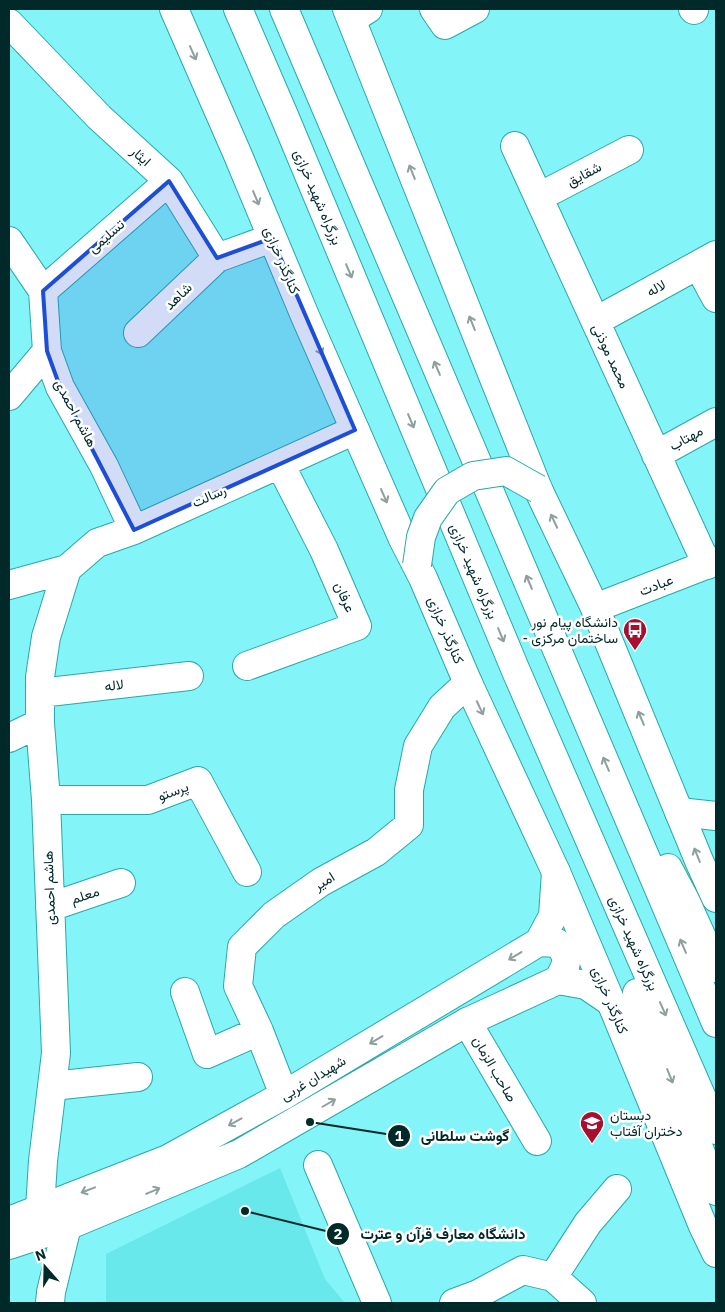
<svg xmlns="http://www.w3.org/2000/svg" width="725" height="1312" font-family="'IBM Plex Sans',Vazirmatn,sans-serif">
  <rect width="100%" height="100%" fill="#83f4f8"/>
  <path fill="#69e8ec" d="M280 1168 325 1279 345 1303H106V1254Z"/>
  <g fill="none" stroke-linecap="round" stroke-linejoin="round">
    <g stroke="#29a7ab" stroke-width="30">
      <path id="street" d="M434 9 445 25 475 9
        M693 9 694 10
        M352 19 368 9
        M9 23 99 117 169 181 217 258 272 238
        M515 146 707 565
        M539 197 629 150
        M9 241 43 291 47 351 60 387 104 466 134 530
        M698 265 716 298
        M43 291 169 181
        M596 321 716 255
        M138 333 217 258
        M9 396 47 351
        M656 455 716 422
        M9 585 67 569 97 543 134 530 355 430
        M595 608 716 561
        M247 666 357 626 324 550 280 464
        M40 693 189 676
        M9 738 40 723
        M46 800H148L198 781 247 872
        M50 907 121 883
        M185 992 207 1054 259 1031
        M467 1022 537 1141
        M52 1086 138 1077
        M284 1095 259 1031 238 986 242 947 274 915 321 882 376 852 409 825V790L418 746 442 707 468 683
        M318 1165 377 1303
        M40 1209 43 1161 56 1053 46 800 40 723V677L46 637 67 569
        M553 1277 588 1223 617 1189
        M50 1303 51 1292 67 1226
        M454 1303 478 1294 523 1270 553 1277 582 1303"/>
    </g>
    <g stroke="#29a7ab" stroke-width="30">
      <path id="secondary" d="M679 812 716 816
        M539 942 557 943C571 958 567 965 558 980
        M9 1221 168 1159 284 1095 539 942 553 916 556 872
        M9 1245 67 1226 239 1154 467 1022 558 980 586 985 611 1002"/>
    </g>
    <g stroke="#29a7ab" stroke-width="30">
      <path id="primary" d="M174 9 237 153 305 316 403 539 423 578 468 683 556 872 611 1002 703 1226 716 1253
        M347 9 538 489 595 608 700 863 716 898"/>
    </g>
    <g stroke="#29a7ab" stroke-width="30">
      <path id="highway" d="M238 9 283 113 516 671 716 1130
        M284 9 716 1023
        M668 868 685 900 716 968
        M637 993 716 1191"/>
    </g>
    <use href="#street" stroke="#fff" stroke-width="28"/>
    <use href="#secondary" stroke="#fff" stroke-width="28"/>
    <use href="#primary" stroke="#fff" stroke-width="28"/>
    <use href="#highway" stroke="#fff" stroke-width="28"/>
    <g stroke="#29a7ab" stroke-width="30" stroke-linecap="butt">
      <path id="primary-bridge" d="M417 565 421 537 428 518 447 491 473 476 506 471 538 489"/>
    </g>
    <use href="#primary-bridge" stroke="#fff" stroke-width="28"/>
  </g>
  <defs><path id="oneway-shaft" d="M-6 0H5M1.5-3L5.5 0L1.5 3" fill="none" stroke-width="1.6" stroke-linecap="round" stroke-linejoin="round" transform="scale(1.25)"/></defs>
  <g stroke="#8d9f9f">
    <use href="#oneway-shaft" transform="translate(193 53) rotate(66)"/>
    <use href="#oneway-shaft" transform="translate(412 172) rotate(-112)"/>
    <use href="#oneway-shaft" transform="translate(256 198) rotate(67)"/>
    <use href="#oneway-shaft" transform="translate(349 271) rotate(67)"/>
    <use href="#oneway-shaft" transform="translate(472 323) rotate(-112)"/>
    <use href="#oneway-shaft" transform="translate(319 348) rotate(66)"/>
    <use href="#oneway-shaft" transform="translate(437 368) rotate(-113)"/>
    <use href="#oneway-shaft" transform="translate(411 421) rotate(67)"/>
    <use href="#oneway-shaft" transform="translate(384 496) rotate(66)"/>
    <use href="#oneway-shaft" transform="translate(554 521) rotate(-115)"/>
    <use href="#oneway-shaft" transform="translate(529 582) rotate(-113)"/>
    <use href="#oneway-shaft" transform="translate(501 635) rotate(67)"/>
    <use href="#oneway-shaft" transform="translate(480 708) rotate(65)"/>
    <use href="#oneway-shaft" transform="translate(641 718) rotate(-113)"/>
    <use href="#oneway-shaft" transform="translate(606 764) rotate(-113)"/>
    <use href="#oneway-shaft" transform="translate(697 855) rotate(-112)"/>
    <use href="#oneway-shaft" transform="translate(683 946) rotate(-113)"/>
    <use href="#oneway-shaft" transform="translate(515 956) rotate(149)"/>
    <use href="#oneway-shaft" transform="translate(663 1009) rotate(66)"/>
    <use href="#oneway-shaft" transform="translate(376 1040) rotate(149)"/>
    <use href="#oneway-shaft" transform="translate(670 1076) rotate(68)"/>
    <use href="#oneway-shaft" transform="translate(329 1103) rotate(-30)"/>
    <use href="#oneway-shaft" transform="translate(235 1122) rotate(151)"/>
    <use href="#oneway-shaft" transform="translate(88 1190) rotate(159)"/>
    <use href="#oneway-shaft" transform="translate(153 1191) rotate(-23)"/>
  </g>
  <path fill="#1d4ed8" fill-opacity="0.2" stroke="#1d4ed8" stroke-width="4" stroke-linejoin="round" d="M169 181 217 258 272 238 355 430 134 530 60 387 47 351 43 291Z"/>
  <defs>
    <g id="bus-pin" transform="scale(1.25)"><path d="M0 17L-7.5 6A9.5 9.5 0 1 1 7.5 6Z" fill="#a70e30" stroke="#fff"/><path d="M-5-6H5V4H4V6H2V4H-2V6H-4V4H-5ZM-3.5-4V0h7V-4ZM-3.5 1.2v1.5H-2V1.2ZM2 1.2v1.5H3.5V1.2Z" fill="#fff"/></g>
    <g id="school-pin" transform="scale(1.25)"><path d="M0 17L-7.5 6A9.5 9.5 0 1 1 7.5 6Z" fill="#a70e30" stroke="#fff"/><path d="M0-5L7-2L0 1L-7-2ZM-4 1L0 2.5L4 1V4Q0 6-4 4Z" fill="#fff"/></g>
  </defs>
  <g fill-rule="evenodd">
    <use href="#bus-pin" x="635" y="630"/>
    <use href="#school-pin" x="592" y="1123"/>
  </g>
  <g text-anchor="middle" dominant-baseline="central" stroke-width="5" stroke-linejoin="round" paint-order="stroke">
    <g font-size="14" fill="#02292a" stroke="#fff">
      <text transform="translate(141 156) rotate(42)">ایثار</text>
      <text transform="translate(584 174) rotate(-28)">شقایق</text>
      <text transform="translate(318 197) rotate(67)">بزرگراه شهید خرازی</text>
      <text transform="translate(106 236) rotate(-41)">تسلیمی</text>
      <text transform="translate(282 260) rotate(67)">کنارگذر خرازی</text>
      <text transform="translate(656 288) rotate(-29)">لاله</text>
      <text transform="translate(178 296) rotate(-44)">شاهد</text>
      <text transform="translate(611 356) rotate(65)">محمد موذنی</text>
      <text transform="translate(76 413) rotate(62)">هاشم احمدی</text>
      <text transform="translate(686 438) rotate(-29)">مهتاب</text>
      <text transform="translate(209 496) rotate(-24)">رسالت</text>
      <text transform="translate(474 571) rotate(67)">بزرگراه شهید خرازی</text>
      <text transform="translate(656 585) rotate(-21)">عبادت</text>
      <text transform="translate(345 597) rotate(66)">عرفان</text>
      <text transform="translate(446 630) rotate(67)">کنارگذر خرازی</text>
      <text transform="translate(114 685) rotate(-6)">لاله</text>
      <text transform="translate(173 791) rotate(-20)">پرستو</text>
      <text transform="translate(324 881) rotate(-32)">امیر</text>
      <text transform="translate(49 888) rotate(-92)">هاشم احمدی</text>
      <text transform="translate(85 895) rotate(-18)">معلم</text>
      <text transform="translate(634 943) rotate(66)">بزرگراه شهید خرازی</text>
      <text transform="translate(610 1000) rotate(67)">کنارگذر خرازی</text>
      <text transform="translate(495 1069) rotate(60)">صاحب الزمان</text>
      <text transform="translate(313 1078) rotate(-31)">شهیدان غربی</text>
    </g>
    <g font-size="14" fill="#02292a" stroke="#fff" text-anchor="end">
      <text x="618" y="622">دانشگاه پیام نور<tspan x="618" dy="16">- ساختمان مرکزی</tspan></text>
      <text x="610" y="1115" text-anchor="start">دبستان<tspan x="610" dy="16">دختران آفتاب</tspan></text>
    </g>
  </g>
  <path fill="none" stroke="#02292a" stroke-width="2" d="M310 1122L399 1136M245 1211L338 1234"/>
  <g fill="#02292a" stroke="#fff" stroke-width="2">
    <circle cx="310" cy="1122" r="5"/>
    <circle cx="245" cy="1211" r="5"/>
    <circle cx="399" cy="1136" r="12"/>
    <circle cx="338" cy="1234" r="12"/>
  </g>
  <g font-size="15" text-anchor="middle" font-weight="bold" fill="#fff">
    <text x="399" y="1141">1</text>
    <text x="338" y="1239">2</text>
  </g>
  <g font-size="15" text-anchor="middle" font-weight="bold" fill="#02292a" stroke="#fff" stroke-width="5" stroke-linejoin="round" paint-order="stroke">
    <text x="465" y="1141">گوشت سلطانی</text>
    <text x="443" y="1239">دانشگاه معارف قرآن و عترت</text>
  </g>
  <rect width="725" height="1312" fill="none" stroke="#02292a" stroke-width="20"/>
  <g transform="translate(45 1267) rotate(340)" stroke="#ffffff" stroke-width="4" paint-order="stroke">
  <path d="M0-4L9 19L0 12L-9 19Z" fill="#02292a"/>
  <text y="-8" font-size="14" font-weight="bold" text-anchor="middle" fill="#02292a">N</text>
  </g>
</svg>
